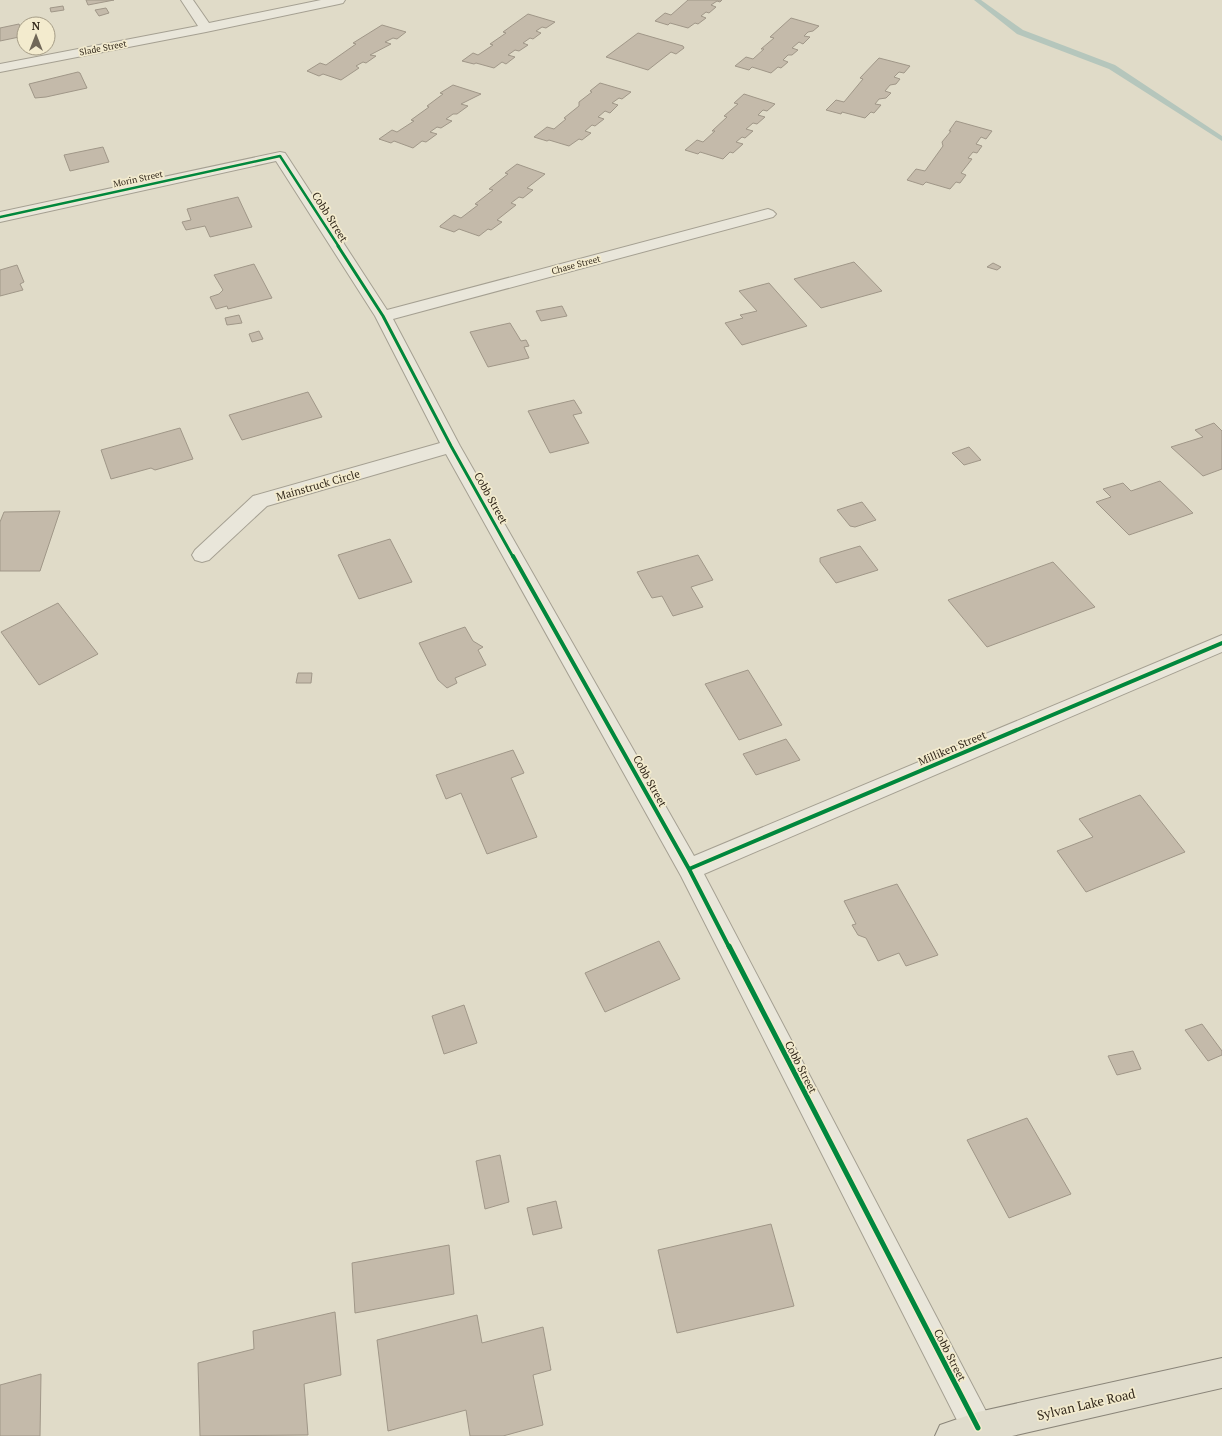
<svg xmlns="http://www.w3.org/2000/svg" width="1222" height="1436" font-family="'PT Serif',serif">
  <rect width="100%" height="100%" fill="#e0dbc8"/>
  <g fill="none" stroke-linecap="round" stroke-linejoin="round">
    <path fill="#b5c6bc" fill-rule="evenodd" d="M974 0H981L1023 30 1115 65 1222 136V141L1109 69 1017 34Z"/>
  </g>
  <path fill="#c4baaa" stroke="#a09788" d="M86 0H114L88 5Z
    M688 0H722L720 2 717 1 711 5 716 7 709 13 706 12 701 16 706 18 698 24 695 23 688 28 670 23 668 25 655 21 665 13 671 15Z
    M63 6 64 10 51 12 50 8Z
    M106 8 109 13 99 16 95 10Z
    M528 14 555 22 546 28 542 27 536 31 541 33 533 39 530 38 523 43 528 45 519 51 515 50 508 55 515 57 506 64 502 62 494 68 476 63 474 64 462 61 473 53 478 55 493 45 490 44 506 33 503 32Z
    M791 18 819 26 813 31 808 32 804 36 810 37 803 44 799 42 792 48 798 50 792 55H788L783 60 788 62 781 68 778 67 771 73 752 67 749 70 735 66 746 57 753 59 764 49H761L774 38 770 37Z
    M19 24 24 36 0 41V28Z
    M382 25 406 32 397 39 393 38 385 42 391 44 370 55 376 56 366 63 363 62 356 66 359 68 341 80 323 74 319 76 307 71 320 63 326 65 356 44 353 43Z
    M638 33 683 46 684 48 676 54 671 52 648 70 606 57Z
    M879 58 910 66 904 73 899 72 894 77 900 79 896 84 890 85 885 91 891 93 886 98 879 99 875 104 881 105 874 113 871 112 865 118 842 112 841 114 826 110 836 100 844 102 863 79 860 78Z
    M78 72 80 73 87 88 46 97 35 98 29 84Z
    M600 83 631 92 622 99 619 98 612 103 618 105 610 113 605 111 598 117 604 119 595 126 592 125 585 131 591 133 582 140 579 139 569 146 549 140 547 141 534 137 547 127 554 129 566 119 564 118 579 106V102L592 92 590 91Z
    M453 85 481 94 461 104 468 106 457 114H453L446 119 452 121 441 128 437 127 430 132 437 134 426 142 422 141 413 148 394 141 391 143 379 139 392 130 397 132 414 121 411 120 429 107 427 106 443 94 440 93Z
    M744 94 775 104 767 111 763 110 758 115 765 117 757 124 753 123 746 129 753 131 745 138 742 137 736 142 743 144 733 153 730 152 723 159 700 152 698 154 685 150 697 140 703 142 715 131H712L727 117 724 116 738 104 734 103Z
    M956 121 992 131 986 139 981 137 976 144 982 146 977 153 973 152 968 158 972 159 961 173 966 175 960 183 956 182 950 189 926 182 923 185 907 180 916 169 925 171 943 146 942 142 951 131H949Z
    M103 147 109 162 70 171 64 155Z
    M517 164 545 174 527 188 533 190 523 198 519 197 511 203 516 205 497 220 502 222 491 230 488 229 479 236 459 229 454 232 440 227V226L454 215 461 218 478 205 475 204 493 190 489 189 508 174 505 173Z
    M238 197 252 227 210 237 205 226 186 230 182 222 191 220 187 209Z
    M854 262 882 291 821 308 794 279Z
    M993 263 1001 267 997 270 987 267Z
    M254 264 272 298 228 309 227 306 216 309 210 297 219 294 223 290 214 275Z
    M17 265 24 282 20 284 23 290 0 296V270Z
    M769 283 807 326 742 345 725 323 743 318 740 315 757 311 739 291Z
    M562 306 567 316 541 321 536 311Z
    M239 315 242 323 227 325 225 318Z
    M510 323 521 341 526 340 529 346 524 347 529 358 488 367 470 332Z
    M259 331 263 339 252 342 249 334Z
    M308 392 322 417 242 440 229 415Z
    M574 400 582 413 573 415 589 443 550 453 528 411Z
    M1214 423 1222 431V469L1203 476 1171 447 1203 437 1195 430Z
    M180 428 193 459 155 470 151 468 111 479 101 450Z
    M969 447 981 460 964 465 952 453Z
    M1160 481 1193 513 1129 535 1096 502 1111 497 1103 489 1123 483 1131 491Z
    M862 502 876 520 855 527 850 526 837 510Z
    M60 511 40 571H0V522L4 512Z
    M390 539 412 582 359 599 338 555Z
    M860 546 878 570 836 583 820 562V558Z
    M698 555 713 580 691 587 703 607 673 616 662 596 652 598 637 572Z
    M1053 562 1095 607 987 647 948 600Z
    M58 603 98 654 39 685 1 632Z
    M465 627 473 641 483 647 478 650 486 665 455 678 457 683 447 688 438 680 419 643Z
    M748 670 782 725 739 740 705 684Z
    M298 673H312L311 683H296Z
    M786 739 800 760 756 775 743 754Z
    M513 750 524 773 511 778 537 837 487 854 461 793 446 799 436 775Z
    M1140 795 1185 852 1086 892 1057 851 1093 837 1079 819Z
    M897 884 938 955 906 966 899 953 878 961 866 938 858 935 852 925 856 924 844 901Z
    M659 941 680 979 605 1012 585 973Z
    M464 1005 477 1043 444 1054 432 1016Z
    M1202 1024 1222 1051V1055L1208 1061 1185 1030Z
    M1133 1051 1141 1069 1117 1075 1108 1056Z
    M1027 1118 1071 1194 1009 1218 967 1140Z
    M500 1155 509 1202 485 1209 476 1161Z
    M556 1201 562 1228 533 1235 527 1208Z
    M771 1224 794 1306 677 1333 658 1250Z
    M449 1245 454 1294 355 1313 352 1263Z
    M335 1312 341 1375 304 1384 308 1435 200 1436 198 1363 254 1349 253 1331Z
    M477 1315 482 1343 543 1327 551 1370 533 1375 543 1425 503 1436H470L466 1410 388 1431 377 1340Z
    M41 1374 40 1436H0V1385Z"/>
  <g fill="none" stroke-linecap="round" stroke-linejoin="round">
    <g stroke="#a5a092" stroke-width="2">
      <path id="minor" d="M181 0H193L209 23 321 0H345L343 3 339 4 206 32 0 72V64L198 26Z
        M280 152 285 153 287 156 387 310 768 209 773 211 776 214 773 217 393 319 460 446 694 856 1222 635V652L704 874 989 1417 994 1428 990 1436H965L681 876 446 454 267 506 209 560 202 562 195 560 192 555 195 550 253 496 440 443 375 316 276 161 0 222V212Z"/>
    </g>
    <g stroke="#8a8579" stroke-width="2">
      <path id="major" d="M1222 1358V1388L1012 1436H935L940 1425 978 1412Z"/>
    </g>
    <use href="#minor" fill="#e9e6da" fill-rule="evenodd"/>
    <use href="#major" fill="#e0dccc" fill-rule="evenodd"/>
    <g stroke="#f3ebce" stroke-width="4">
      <path id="cycleway-far3" d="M0 217 280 156 339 247"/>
    </g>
    <g stroke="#f3ebce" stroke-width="5">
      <path id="cycleway-far2" d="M338 246 383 316 451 446 513 557"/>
    </g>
    <g stroke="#f3ebce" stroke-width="6">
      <path id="cycleway-far1" d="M513 556 689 869 729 947
        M689 869 1222 643"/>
    </g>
    <g stroke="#f3ebce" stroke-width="8">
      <path id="cycleway" d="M729 946 978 1428"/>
    </g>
    <use href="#cycleway-far3" stroke="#00873e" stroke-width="2.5"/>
    <use href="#cycleway-far2" stroke="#00873e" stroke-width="3"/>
    <use href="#cycleway-far1" stroke="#00873e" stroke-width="4"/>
    <use href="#cycleway" stroke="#00873e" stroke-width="5"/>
  </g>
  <g text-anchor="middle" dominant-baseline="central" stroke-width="3.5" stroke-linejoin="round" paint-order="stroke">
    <g font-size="9" fill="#33291c" stroke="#f3ebce">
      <text transform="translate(103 48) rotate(-11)">Slade Street</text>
      <text transform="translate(138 179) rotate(-12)">Morin Street</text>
      <text transform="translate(576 265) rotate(-15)">Chase Street</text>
    </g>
    <g font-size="11" fill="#33291c" stroke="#f3ebce">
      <text transform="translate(330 217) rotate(58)">Cobb Street</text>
      <text transform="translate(318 485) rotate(-16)">Mainstruck Circle</text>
      <text transform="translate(491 498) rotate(61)">Cobb Street</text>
      <text transform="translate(952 748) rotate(-23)">Milliken Street</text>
      <text transform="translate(650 781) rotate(61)">Cobb Street</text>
      <text transform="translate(801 1067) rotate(63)">Cobb Street</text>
      <text transform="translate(950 1355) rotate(63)">Cobb Street</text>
    </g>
    <g font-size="13" fill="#33291c" stroke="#f3ebce">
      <text transform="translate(1086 1404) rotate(-13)">Sylvan Lake Road</text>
    </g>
  </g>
  <g transform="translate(36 36)"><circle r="19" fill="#f3ebce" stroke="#a69d87"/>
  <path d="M0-3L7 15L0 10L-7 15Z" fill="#706758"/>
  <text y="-6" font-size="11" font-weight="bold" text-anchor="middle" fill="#33291c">N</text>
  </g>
</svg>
